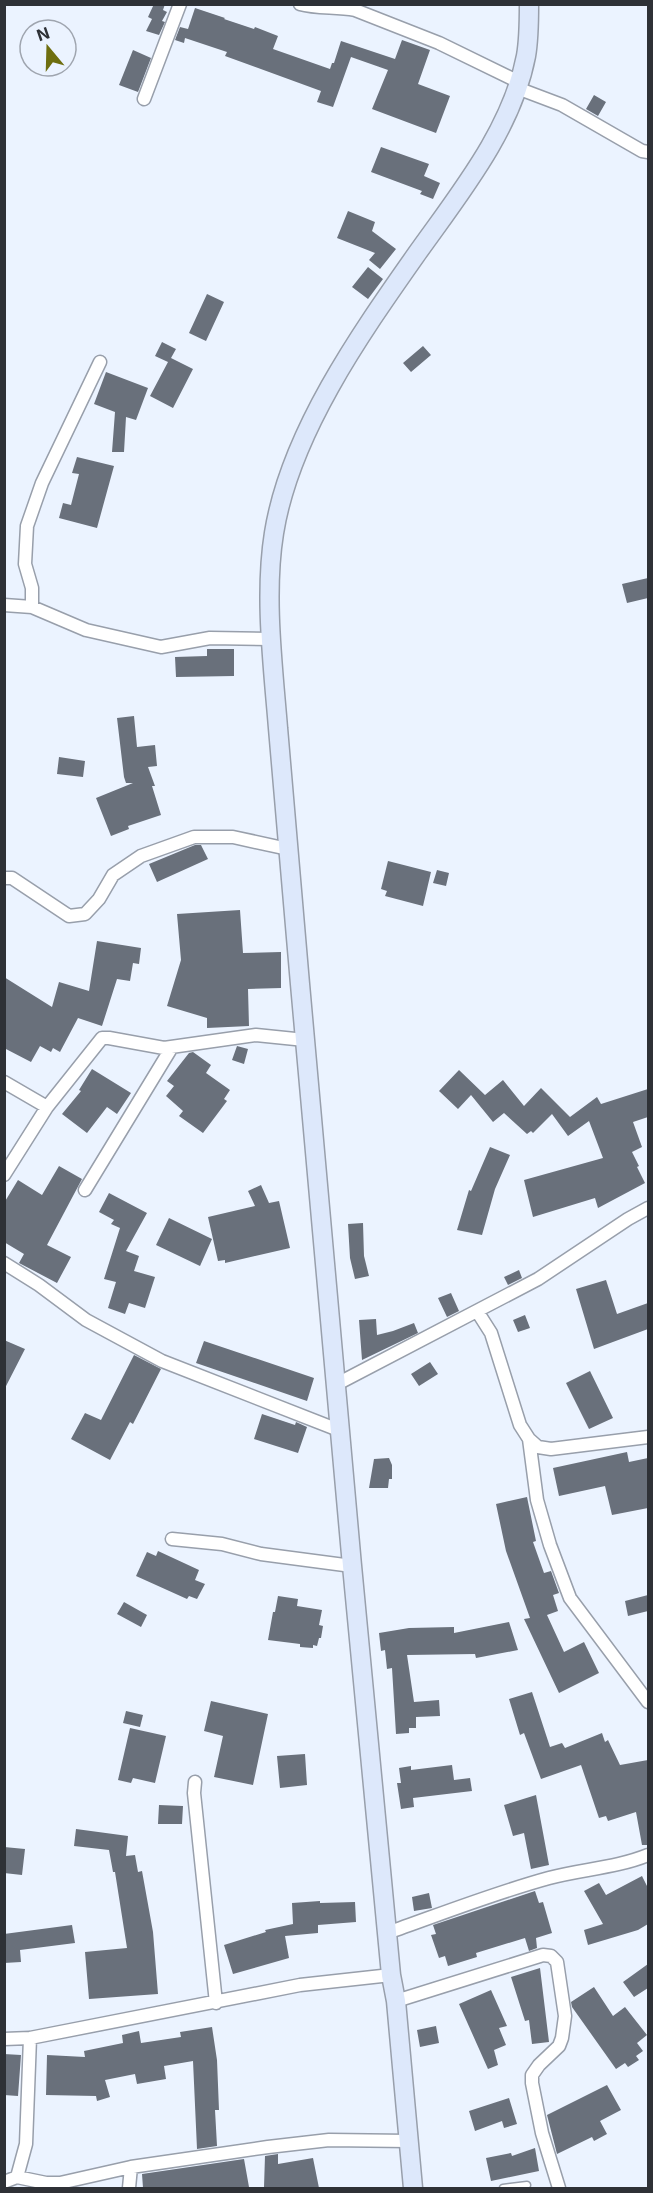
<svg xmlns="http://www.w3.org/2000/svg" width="653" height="2193" font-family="Inter,sans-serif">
  <rect width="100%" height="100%" fill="#ebf3ff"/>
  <path fill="#69707b" d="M154 4H165L163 10 167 12 162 21 165 22 159 35 146 31 152 19 148 17Z
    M195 8 225 18 224 19 254 29 255 27 278 36 273 49 330 69 332 63H334L341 41 395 59 402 40 430 50 418 84 450 96 436 133 372 109 388 70 351 57 333 107 317 102 321 91 225 56 227 52 185 38 184 43 175 40 180 27 188 29Z
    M133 50 151 58 138 92 119 85Z
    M594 95 606 102 598 116 586 109Z
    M381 147 429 164 424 176 440 183 433 199 420 194 422 191 371 172Z
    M348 211 375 222 372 231 396 249 380 269 369 260 375 253 337 238Z
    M368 267 383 279 368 299 352 287Z
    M207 294 224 302 206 341 189 333Z
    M162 342 176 349 171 358 193 369 173 408 150 396 168 362 155 356Z
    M423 346 431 355 411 372 403 363Z
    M106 372 148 388 136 420 126 417 124 452H112L115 412 94 404Z
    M77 457 114 466 97 528 59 518 63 503 71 505 79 474 72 473Z
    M648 578V598L627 603 622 584Z
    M207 649H234V676L176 677 175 657 207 656Z
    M134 716 137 747 155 745 157 766 148 767 155 786H152L161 815 128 826 129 829 111 836 96 798 133 783H126L124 777 117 718Z
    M59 757 85 761 83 777 57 774Z
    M195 845H201L208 859 157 882 149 864Z
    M388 861 431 872 423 906 385 896 387 891 381 889Z
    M437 870 449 873 446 886 433 883Z
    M240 910 243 953 281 952V988L248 989 249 1026 207 1028V1018L167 1006 181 960 177 914Z
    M97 941 141 948 139 964 133 963 130 981 117 979 102 1026 78 1018 60 1052 53 1048 51 1052 40 1046 31 1062 4 1048V977L52 1007 59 982 89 991Z
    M237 1046 248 1049 244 1064 232 1060Z
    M193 1052 211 1065 206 1073 230 1090 224 1099 227 1101 203 1133 179 1116 183 1111 166 1096 174 1086 167 1081 189 1053Z
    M92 1069 131 1093 117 1114 107 1107 87 1133 62 1114 81 1091 79 1090Z
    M459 1070 485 1095 503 1080 524 1106 541 1088 570 1117 597 1097 601 1104 648 1089V1117L633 1122 642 1147 632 1152 639 1166 637 1167 645 1183 598 1208 595 1198 533 1217 524 1180 603 1158 589 1121 568 1136 552 1114 533 1133 531 1131 527 1134 504 1113 493 1122 471 1095 458 1109 439 1091Z
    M490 1147 510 1155 495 1189 482 1235 457 1230 469 1190 471 1191Z
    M59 1166 82 1179 47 1245 71 1257 57 1283 19 1263 24 1254 4 1242V1203L18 1180 42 1195Z
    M261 1185 269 1203 279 1201 290 1248 225 1263V1260L218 1261 208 1217 255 1206 248 1191Z
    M109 1193 147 1213 126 1251 139 1256 134 1271 155 1277 145 1308 129 1303 125 1314 108 1308 116 1282 104 1279 120 1228 111 1224 114 1220 99 1212Z
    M169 1218 212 1239 200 1266 156 1245Z
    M363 1223 364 1256 369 1276 355 1279 350 1258 348 1224Z
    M519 1270 522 1278 508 1285 504 1277Z
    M606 1280 617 1314 648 1303V1329L594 1349 576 1289Z
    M451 1293 459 1311 447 1317 438 1298Z
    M525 1315 530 1328 518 1332 513 1320Z
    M376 1319 377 1335 393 1331 414 1323 418 1333 362 1360 359 1320Z
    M4 1340 25 1349 4 1390Z
    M204 1341 314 1378 307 1401 196 1363Z
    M134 1355 161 1369 133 1424 130 1422 110 1460 71 1439 85 1413 101 1420Z
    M430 1362 438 1374 419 1386 411 1374Z
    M590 1371 613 1418 589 1429 566 1383Z
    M262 1414 295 1425 296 1422 307 1427 298 1453 254 1439Z
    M627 1452 629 1462 648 1458V1508L612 1515 605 1486 559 1496 553 1468Z
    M389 1458 392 1465V1479H389L388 1488H369L374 1459Z
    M527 1497 536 1541 533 1542 544 1573 551 1571 559 1593 553 1595 558 1611 547 1615 564 1652 584 1642 599 1673 559 1693 524 1619 530 1618 506 1551 496 1504Z
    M158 1551 199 1570 195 1580 205 1584 197 1599 189 1596 187 1599 136 1576 147 1552 156 1556Z
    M648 1595V1611L628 1616 625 1601Z
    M278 1596 298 1599 297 1606 322 1610 319 1625 323 1626 321 1638H319L317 1646 313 1645V1648L300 1647V1644L268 1640 273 1612H275Z
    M124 1602 147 1615 141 1627 117 1614Z
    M509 1622 518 1650 476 1658 475 1654 407 1655 414 1702 439 1700 440 1716 416 1717V1728H409V1733L396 1734 392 1668 387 1669 385 1650 381 1651 379 1633 409 1628 454 1627V1633Z
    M532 1692 550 1747 562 1743 565 1748 602 1733 605 1742 608 1740 620 1765 648 1760V1845H642L636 1812 608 1821 606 1816 599 1818 581 1765 541 1779 524 1733 520 1735 509 1699Z
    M211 1701 268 1714 253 1785 214 1777 223 1736 204 1731Z
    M126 1711 143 1715 140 1727 123 1723Z
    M130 1728 166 1736 155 1783 133 1778 131 1783 118 1780Z
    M305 1754 307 1785 280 1788 277 1756Z
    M452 1765 454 1780 470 1778 472 1791 413 1798 414 1807 401 1809 397 1783H401L399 1768 411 1766V1770Z
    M536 1795 549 1865 531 1869 524 1833 513 1836 504 1805Z
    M159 1805 183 1806 182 1824H158Z
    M76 1829 128 1836 126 1856 135 1855 138 1872 142 1871 153 1932 158 1994 89 1999 85 1952 127 1948 115 1872H113L109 1850 74 1846Z
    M4 1847 25 1849 22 1875 4 1873Z
    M642 1876 648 1888V1924L638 1930 588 1945 584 1930 603 1924 584 1891 599 1883 606 1895Z
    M535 1891 539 1903 543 1902 552 1933 536 1938 537 1948 529 1951 525 1938 476 1953 477 1957 448 1966 445 1956 439 1958 431 1935 436 1934 433 1925Z
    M429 1893 432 1908 414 1911 412 1897Z
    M320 1901V1903L355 1902 356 1922 318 1925V1933L285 1936 289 1958 233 1974 224 1945 266 1932 265 1930 293 1924 292 1903Z
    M72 1925 75 1943 20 1950 21 1962 4 1963V1934Z
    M648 1964V1988L634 1997 623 1982Z
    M540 1968 549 2042 532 2044 529 2020 525 2021 511 1977Z
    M594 1987 613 2016 625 2007 647 2035 637 2043 643 2051 636 2056 639 2060 628 2067 625 2063 616 2069 572 2007 571 2002Z
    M491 1990 507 2026 499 2028 506 2045 494 2050 498 2065 488 2069 459 2004Z
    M436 2026 439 2043 420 2047 417 2030Z
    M212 2027 217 2060 219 2110H215L217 2146 197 2149 193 2061 164 2066 166 2079 137 2084 135 2074 105 2080 110 2097 97 2101 96 2096 46 2095 47 2055 85 2057 84 2051 123 2043 122 2035 139 2031 141 2043 181 2037 180 2032Z
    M4 2054 21 2055 18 2096 4 2095Z
    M607 2085 621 2110 600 2121 607 2134 594 2141 592 2137 557 2154 547 2115Z
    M509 2098 517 2124 504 2128 502 2121 475 2131 469 2111Z
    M535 2148 539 2171 491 2181 486 2158 511 2153 512 2156Z
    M278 2154V2164L313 2158 319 2188 264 2187 265 2156Z
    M244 2159 249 2187 143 2188 142 2174Z"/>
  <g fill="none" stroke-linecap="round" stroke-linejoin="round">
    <g stroke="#989fab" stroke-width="9">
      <path id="lane" d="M503 2188 527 2185"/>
    </g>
    <g stroke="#989fab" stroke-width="15">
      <path id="street" d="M300 4C318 9 337 6 355 10L439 43 519 82
        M517 88 562 105 642 151 648 152
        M144 99 180 4
        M4 605 32 607 86 630 161 647 210 638 271 639
        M32 607V588L25 564 27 526 42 483 100 362
        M4 878H12L69 916 85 914 99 899 113 875 141 856 194 837H233L288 849
        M4 1082 47 1107
        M4 1175 47 1107 102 1038H109L164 1048 256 1035 305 1040
        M85 1190 172 1047
        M4 1263 39 1285 86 1320 162 1361 341 1431
        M477 1311 491 1333 520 1425 529 1439 538 1447 551 1449 648 1437
        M337 1384 538 1279 628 1219 648 1208
        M529 1439 537 1500 550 1545 570 1598 648 1702
        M172 1539 222 1544 261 1554 352 1566
        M195 1782 194 1793 216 2003
        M387 1933C441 1914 494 1893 549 1878 582 1869 616 1868 648 1855
        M396 2001 543 1955 551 1956 557 1962 565 2016 562 2038 559 2046 539 2065 532 2075V2083L542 2133 559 2188
        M4 2039 30 2038 300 1985 391 1975
        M17 2177 26 2144 30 2038
        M4 2182 17 2177 46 2183H60L131 2167 268 2147 329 2140 409 2141
        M129 2188 131 2167"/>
    </g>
    <g stroke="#989fab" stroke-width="21">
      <path id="secondary" d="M413 2188 396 2001 391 1975C359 1645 328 1314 300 984 292 898 285 813 278 728 273 666 264 595 274 533 290 433 361 333 418 252 460 193 512 129 526 56 529 39 529 21 529 4"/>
    </g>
    <use href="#lane" stroke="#fff" stroke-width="6"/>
    <use href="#street" stroke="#fff" stroke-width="12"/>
    <use href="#secondary" stroke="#dde8fb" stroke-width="18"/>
  </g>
  <rect width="653" height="2193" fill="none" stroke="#2e3136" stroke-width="12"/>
  <g transform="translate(48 48) rotate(341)"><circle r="28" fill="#ebf3ff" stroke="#9fa5af" stroke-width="1.5"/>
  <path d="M0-4.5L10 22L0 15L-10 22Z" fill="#6e6e0f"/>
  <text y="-9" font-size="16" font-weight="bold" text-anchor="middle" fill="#2e3136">N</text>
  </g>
</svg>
